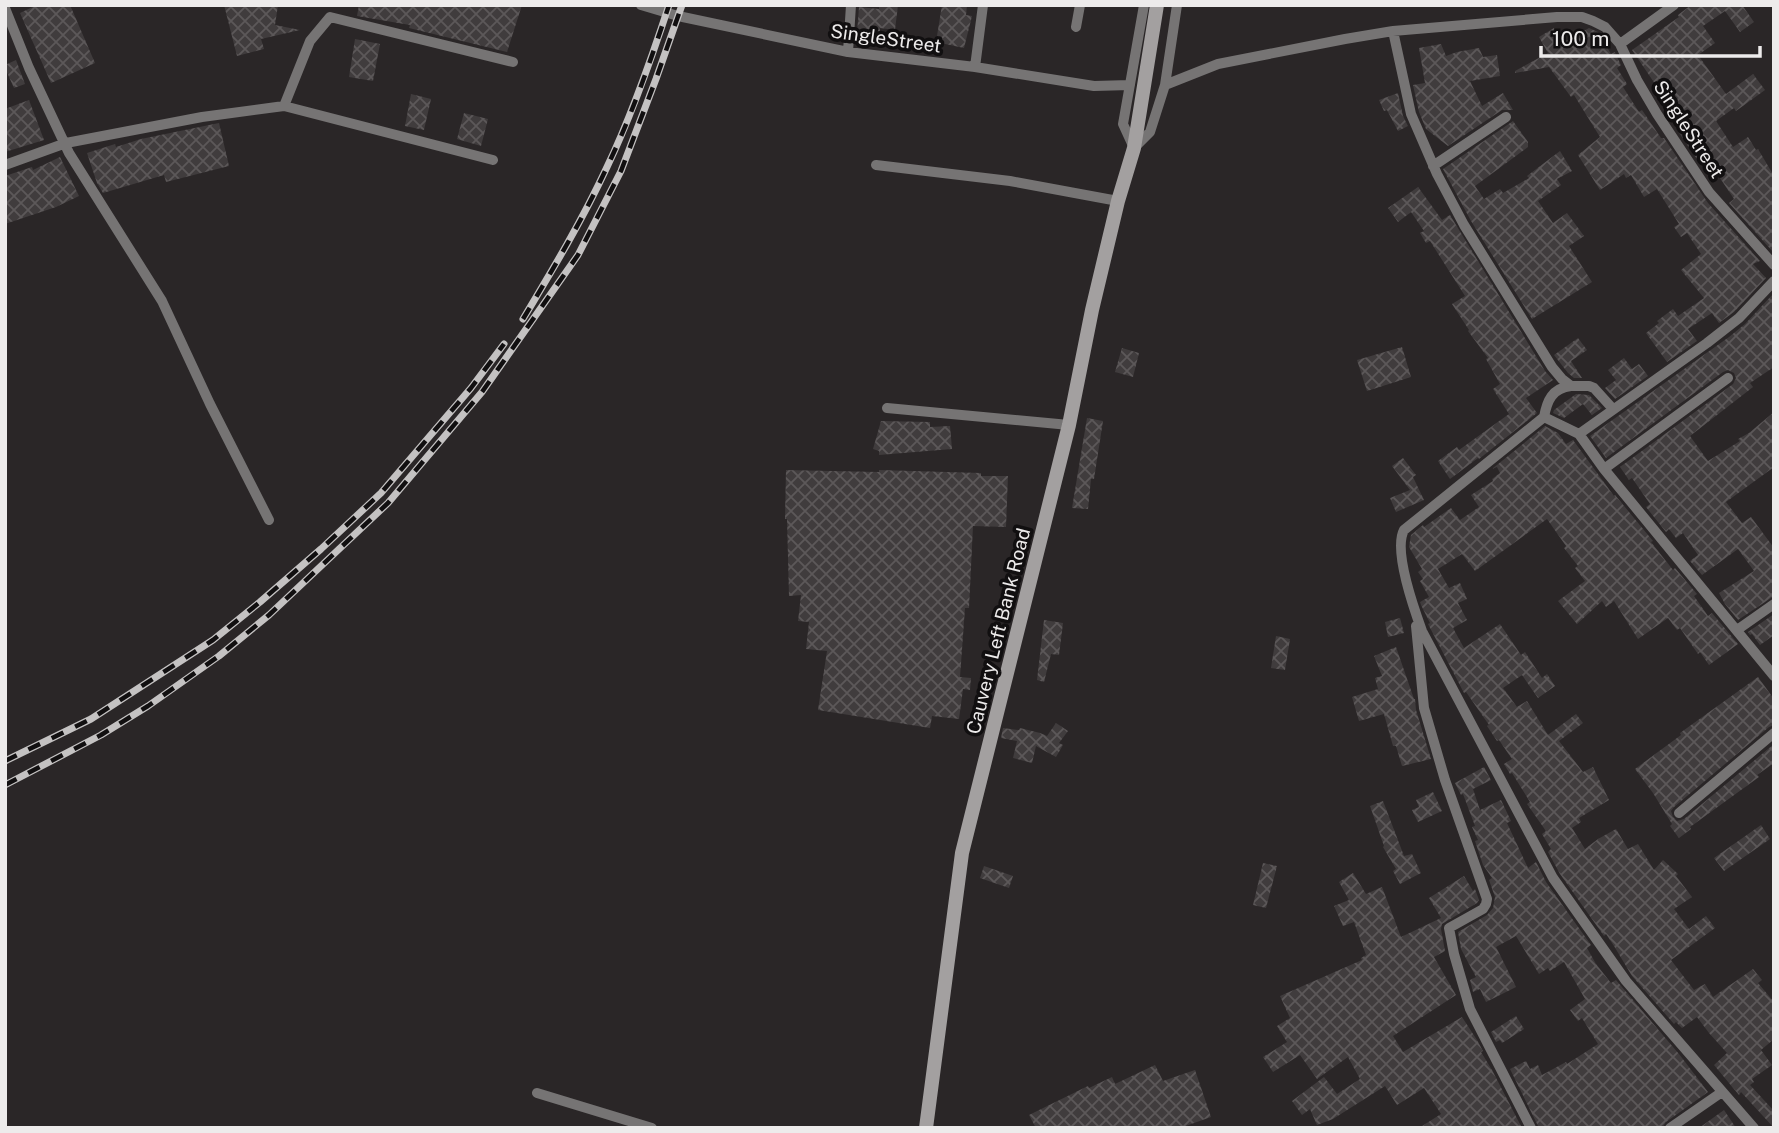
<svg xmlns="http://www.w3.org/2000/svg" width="1779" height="1133" font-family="'Public Sans',sans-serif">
  <defs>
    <pattern id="building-cross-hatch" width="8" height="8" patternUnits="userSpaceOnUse" patternTransform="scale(1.75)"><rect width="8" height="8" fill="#403c3d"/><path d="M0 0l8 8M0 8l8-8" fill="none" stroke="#5c5859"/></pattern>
  </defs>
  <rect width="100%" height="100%" fill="#2a2627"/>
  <path fill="url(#building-cross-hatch)" d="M37 5H70L95 63 51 83 20 13Z
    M224 5H278L275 25 300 30 261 39 264 49 237 56Z
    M359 5H522L507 52 409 28 410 25 357 16Z
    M879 5H898L895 30 880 28V36L857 33 859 7 879 9Z
    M942 5H967L966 15 972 16 964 48 936 42Z
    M1691 5H1742L1754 22 1740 32 1725 11 1703 26 1715 43 1698 55 1726 94 1753 74 1765 90 1736 111 1734 108 1716 121 1733 147 1748 137 1756 150 1758 149 1774 176V253L1729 203 1734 199 1708 160 1701 165 1677 130 1683 125 1632 50 1679 17 1678 15Z
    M1554 28 1562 43 1589 28 1598 32 1611 54 1615 52 1616 55 1621 65 1617 68 1627 84 1623 87 1639 112 1642 110 1661 138H1664L1708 203 1760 261 1753 264 1766 278 1734 312 1719 323 1712 313 1688 329 1697 341 1667 362 1646 333 1659 323 1657 321 1673 309 1678 316 1704 298 1681 270 1701 254 1687 233 1681 237 1674 227 1679 224 1657 189 1644 197 1631 175 1626 178 1624 174 1600 190 1578 155 1600 137 1574 95 1571 97 1549 67 1515 73V71L1548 53 1539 37Z
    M355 39 380 44 373 81 349 77Z
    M1441 44 1446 56 1457 52 1479 48 1483 57 1497 55 1500 76 1470 81 1482 106 1503 93 1513 110H1502L1448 146 1426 129 1419 112 1413 85 1425 83 1419 48Z
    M16 60 25 84 14 88 5 68V65Z
    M1398 93 1403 116 1408 126 1398 131 1387 110 1384 111 1379 100Z
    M411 94 431 99 424 130 405 126Z
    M29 100 44 140 5 152V109Z
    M464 113 488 119 481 146 457 139Z
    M1513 121 1528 142V147L1475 186 1484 199 1500 189 1503 193 1529 178 1527 176 1560 151 1572 171 1557 179 1561 185 1538 201 1553 223 1567 213 1584 236 1569 246 1592 282 1532 319 1471 221 1443 169Z
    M219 123 229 166 166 182 164 175 103 193 97 183 87 153 115 144 116 147 141 139Z
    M60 157 79 196 56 207 5 224V176L32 167 33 170Z
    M1418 187 1442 220 1450 215 1545 371 1553 380 1526 398 1537 413 1479 459 1478 458 1450 479 1438 461 1457 447 1459 450 1509 414 1493 389 1500 384 1486 359 1488 358 1468 331 1469 330 1452 304 1465 296 1430 241 1426 243 1420 233 1424 231 1411 212 1398 222 1388 208Z
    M1774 293V367L1750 383 1753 387 1690 436 1708 461 1740 441 1738 439 1749 433 1774 412V467L1726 502 1742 523 1751 517 1774 548V596L1738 620 1725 604 1719 593 1754 571 1738 549 1702 575 1690 561 1698 555 1683 533 1676 538 1669 529 1666 532 1646 507 1650 504 1632 478 1629 480 1620 467 1733 384 1736 378 1734 373 1728 370 1723 372 1606 458 1590 436 1729 337 1745 324Z
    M1578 338 1587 350 1571 361 1582 378H1574L1568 373 1554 355Z
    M1402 347 1411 377 1367 391 1357 360Z
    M1122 348 1139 353 1133 377 1115 372Z
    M1624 358 1632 369 1639 364 1648 376 1615 399 1605 388 1616 380 1608 370Z
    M1576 394 1589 395 1602 408 1592 415 1583 404 1564 418 1553 413 1554 410Z
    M1087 418 1103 421 1094 479H1091L1088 509 1072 508Z
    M881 421 930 422V427L950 426 952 449 879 455V451L873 449Z
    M1545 426 1558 433 1566 444 1573 440 1614 496 1615 495 1653 541 1651 542 1673 570 1675 568 1697 594 1694 596 1708 616 1712 613 1738 644 1709 665 1700 652 1698 654 1680 628 1677 630 1668 618 1638 639 1614 601 1606 607 1602 601 1577 624 1558 601 1585 581 1575 568 1578 566 1564 548 1566 546 1547 519 1475 571 1462 554 1438 569 1449 588 1460 583 1467 599 1458 603 1467 620 1453 628 1464 648 1500 624 1521 655 1525 652 1542 678 1547 674 1555 686 1538 698 1522 675 1503 688 1517 707 1527 701 1548 735 1576 714 1583 723 1559 741 1583 772 1593 767 1609 800 1579 818 1581 822 1572 828 1585 849 1598 839 1616 829 1628 849 1638 844 1654 870 1663 860 1678 874 1676 876 1692 897 1674 909 1689 929 1706 916 1715 928 1671 960 1694 990 1705 984 1713 997 1753 969 1762 980 1758 983 1774 1002V1039L1761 1050 1772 1065 1752 1079 1754 1082 1750 1085 1774 1111V1128L1741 1092 1739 1095 1714 1065 1727 1053 1709 1033 1697 1017 1682 1028 1676 1022 1674 1024 1632 976 1614 946 1606 934 1604 936 1560 874 1548 852 1551 849 1542 834 1546 831 1527 804 1530 802 1512 773 1510 774 1504 764 1512 759 1499 740 1497 741 1487 726 1489 725 1466 692 1464 693 1428 624 1430 623 1421 605 1420 602 1429 597 1420 581 1423 579 1418 572 1422 569 1409 547 1411 535 1423 525 1424 527 1451 508 1460 520 1479 507 1471 495 1493 481 1492 479 1500 473 1497 467 1492 469Z
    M1403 458 1416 475 1413 477 1424 500 1396 512 1390 498 1410 490 1392 466Z
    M786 470 879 472V470L981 473V476H1008L1006 527 973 526 969 608H965L960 677 971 678 970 690 963 689 959 719 932 716 930 728 818 710 827 651 806 649 809 622 798 621 801 595 789 596 787 519H785Z
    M1774 614V635L1760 645 1752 634 1750 635 1748 632Z
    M1400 618 1404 633 1388 637 1385 622Z
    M1044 620 1063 623 1059 655 1051 654 1044 682 1037 680Z
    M1276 636 1290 639 1285 670 1271 668Z
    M1396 647 1414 699H1415L1416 710 1431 759 1402 766 1396 746H1393L1384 714 1359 721 1352 697 1378 689 1375 678 1382 676 1374 656Z
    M1758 677 1774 699V725L1769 727 1674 807 1671 811 1673 817 1677 821 1684 819 1774 744V763L1757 775 1759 777 1690 827 1691 829 1679 838 1670 826 1672 824 1653 793 1635 769 1681 735 1680 733Z
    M1056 723 1068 731 1059 743 1063 745 1056 757 1036 746 1032 763 1013 758 1017 741 1001 738 1003 728 1019 730 1020 728 1040 733 1047 736Z
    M1484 767 1491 780 1473 789 1480 810 1501 800 1511 821 1507 823 1528 868 1536 862 1546 882 1591 945 1587 948 1596 964 1611 983 1616 980 1679 1054 1708 1092 1666 1122 1662 1128H1539L1510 1069 1526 1061 1530 1069 1538 1065 1542 1075 1566 1062 1567 1064 1598 1044 1582 1018 1578 1021 1570 1010 1585 999 1564 962 1550 971 1548 968 1539 974 1516 936 1496 947 1516 987 1486 1002 1480 989 1473 992 1470 980 1476 977 1461 949 1458 932 1487 915 1493 908 1495 897 1489 880 1492 878 1483 865 1475 841 1478 840 1472 827 1475 826 1463 794 1461 795 1455 783Z
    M1433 792 1442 811 1418 822 1412 810 1419 807 1416 800Z
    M1383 801 1404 856 1412 854 1421 873 1400 884 1393 871 1396 869 1383 847 1384 846 1370 806Z
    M1761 825 1770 839 1724 871 1714 858Z
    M1263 863 1277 866 1266 908 1253 905Z
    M984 866 1013 876 1009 888 980 878Z
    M1353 873 1366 894 1382 887 1401 937 1441 918 1429 898 1464 876 1473 891 1475 889 1479 900 1477 903 1442 924 1441 929 1445 951 1434 957 1456 995 1393 1036 1403 1052 1462 1017 1477 1040 1483 1051 1481 1052 1492 1070 1522 1128H1419L1441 1114 1424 1088 1397 1105 1385 1086 1333 1119 1317 1125 1310 1109 1302 1115 1292 1101 1324 1077 1337 1094 1360 1079 1348 1057 1317 1079 1300 1055 1273 1072 1263 1057 1287 1042 1277 1026 1290 1018 1280 996 1362 960 1361 958 1366 955 1354 922 1343 926 1334 906 1349 900 1339 882Z
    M1516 1016 1524 1029 1502 1043 1500 1040 1496 1042 1491 1032Z
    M1155 1065 1163 1081 1195 1070 1211 1117 1180 1128H1036L1029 1115 1088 1086 1089 1088 1112 1077 1115 1084Z
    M1724 1110 1736 1128H1699Z"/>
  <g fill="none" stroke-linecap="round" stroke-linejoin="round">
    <path stroke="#767474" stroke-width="10" d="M641 5 678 16 848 52 975 67 1094 86 1130 85
      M1144 5 1123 124 1134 148 1150 132 1165 85 1177 5
      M5 8 29 68 69 153 162 301 210 404 269 520
      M1076 27 1080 5
      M1393 31 1411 114 1437 174 1464 225 1552 367 1562 379 1571 386H1589L1594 388 1613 409
      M1620 44 1674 5
      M848 52 851 5
      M975 67 983 5
      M1165 85 1218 64 1345 39 1393 31 1557 17H1582L1593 21 1605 27 1620 44 1637 80 1657 114 1709 192 1774 265
      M284 106 493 160
      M5 165 66 143 202 117 284 106 310 41 330 17 513 62
      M876 165 1010 181 1118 201
      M1433 166 1506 117
      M1571 386C1552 388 1547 401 1544 417L1404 530C1393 550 1414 609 1422 631L1553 878 1626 981 1754 1128
      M887 408 1069 425
      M1544 417 1579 434 1604 469 1774 676
      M1579 434 1707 343 1739 318 1774 281
      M1604 469 1728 378
      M1416 626 1424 708 1445 780 1487 899 1486 904 1483 909 1449 928 1454 954 1470 1009 1531 1128
      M1737 630 1774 604
      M1679 813 1774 733
      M537 1093 652 1128
      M1670 1128 1722 1092"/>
    <path stroke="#a3a0a0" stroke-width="14" d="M926 1128 962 853 1069 425 1092 310 1118 201 1134 148 1157 5"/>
    <g stroke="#c4c2c2" stroke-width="7">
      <path id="rail" d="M523 319C553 269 583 219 607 167 632 115 651 60 669 5
        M5 761 91 719 213 640 260 602 321 549 381 493 471 388 504 344
        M5 785 101 735 148 706 219 656 269 615 388 503 482 392 578 255 621 171 656 79 682 5"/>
    </g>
    <use href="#rail" stroke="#110f10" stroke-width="4.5" stroke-dasharray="13" stroke-linecap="butt"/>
  </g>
  <g text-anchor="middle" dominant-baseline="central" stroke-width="7" stroke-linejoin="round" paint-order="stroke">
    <g font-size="19" fill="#edebeb" stroke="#110f10">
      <text transform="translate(886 38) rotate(8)">SingleStreet</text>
      <text transform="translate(1689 129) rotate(57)">SingleStreet</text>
      <text transform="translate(998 631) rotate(-76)">Cauvery Left Bank Road</text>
    </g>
  </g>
  <rect width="1779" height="1133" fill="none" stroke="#edebeb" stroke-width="14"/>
  <path d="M1541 46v10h219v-10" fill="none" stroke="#edebeb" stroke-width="3.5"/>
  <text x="1552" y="46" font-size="21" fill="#edebeb" stroke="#110f10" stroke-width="5" paint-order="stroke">100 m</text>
</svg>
